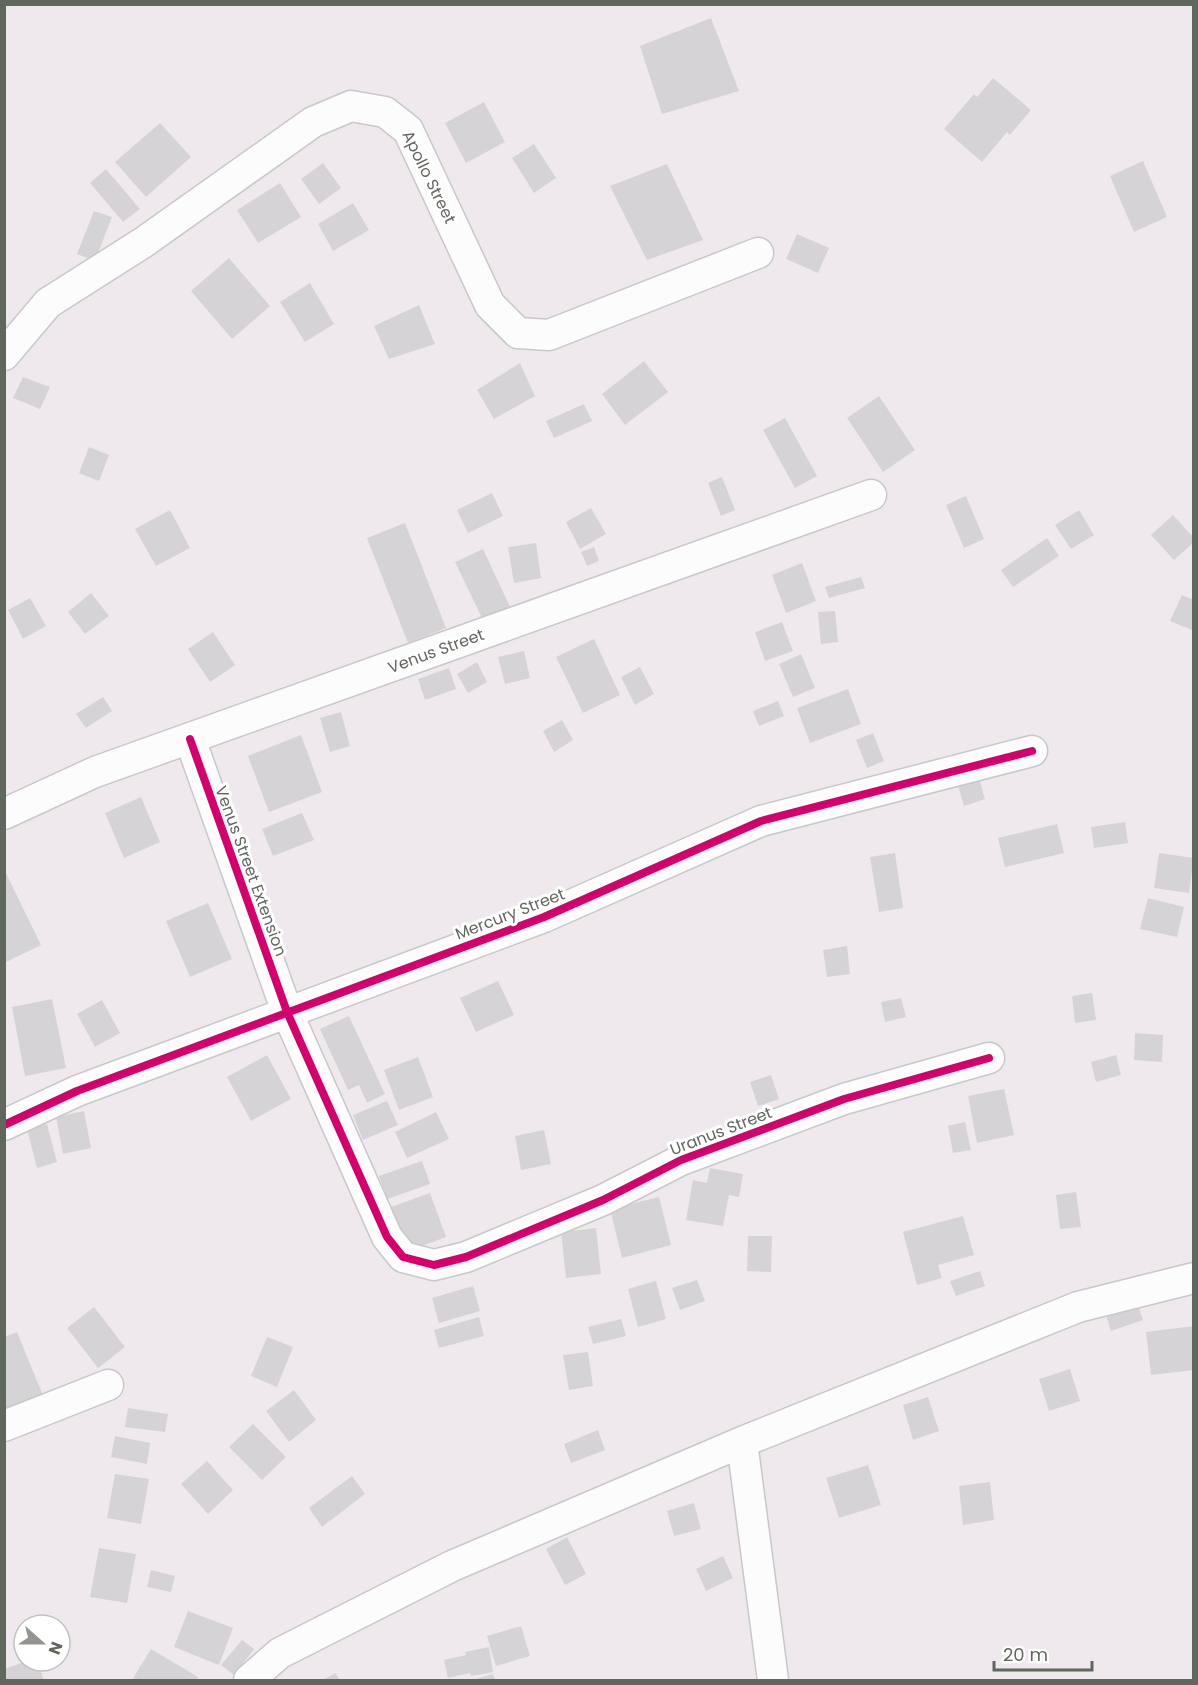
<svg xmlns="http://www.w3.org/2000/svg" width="1198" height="1685" font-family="Poppins,sans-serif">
  <rect width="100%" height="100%" fill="#efe9ee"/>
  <path fill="#d6d3d6" d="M711 18 739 91 662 114 640 46Z
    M993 78 1031 110 1010 135 1007 132 982 162 944 129 974 94 977 97Z
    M484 102 505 142 466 163 445 123Z
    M160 123 191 157 146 197 115 162Z
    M534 144 556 178 534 193 512 158Z
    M1143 161 1167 217 1134 232 1110 176Z
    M323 163 341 188 319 204 301 179Z
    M667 164 703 240 647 260 610 186Z
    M106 169 140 209 123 222 90 183Z
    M280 183 301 217 258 243 237 210Z
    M353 203 369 230 333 251 318 224Z
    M94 211 112 217 95 261 77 254Z
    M797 234 829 248 818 273 786 259Z
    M229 258 270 306 232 339 191 291Z
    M310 283 334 324 305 342 280 302Z
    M419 305 435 344 389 359 374 326Z
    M644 361 668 392 625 425 602 394Z
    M520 363 535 396 494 419 477 390Z
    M23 377 50 387 40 409 13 398Z
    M879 396 915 450 883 472 847 418Z
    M584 404 592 421 554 438 546 421Z
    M785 418 817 476 795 488 763 430Z
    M89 447 109 455 99 481 79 473Z
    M722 477 735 510 721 516 708 483Z
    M492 493 503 516 468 533 457 510Z
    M966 496 984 539 964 548 946 505Z
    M591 508 606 534 580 549 566 522Z
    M170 510 190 548 156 566 135 529Z
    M1079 510 1094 535 1071 549 1055 525Z
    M1173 515 1194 538V542L1174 560 1151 535Z
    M405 523 446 628 408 643 367 538Z
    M1047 538 1059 556 1013 587 1001 570Z
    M536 543 541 578 514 583 508 547Z
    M594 547 599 561 587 566 581 552Z
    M483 549 510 607 483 620 455 562Z
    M802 563 816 601 786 613 772 575Z
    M861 577 865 588 829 598 825 587Z
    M91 593 109 616 85 634 68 612Z
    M1182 595 1194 600V631L1170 621Z
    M30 598 46 626 23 639 8 610Z
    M835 611 838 642 821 644 818 612Z
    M782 622 793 651 765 661 755 632Z
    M213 632 235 665 210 682 188 649Z
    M594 639 620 695 583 713 556 657Z
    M524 651 530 678 505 684 498 657Z
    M801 654 815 688 793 697 779 664Z
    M477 662 487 682 468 693 457 674Z
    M640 667 654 694 635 705 621 677Z
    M449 668 456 689 425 700 418 679Z
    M848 689 861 724 810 743 797 708Z
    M103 697 112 711 86 728 76 714Z
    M778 701 784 716 759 726 753 711Z
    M341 712 350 746 330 752 320 718Z
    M562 720 573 740 554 752 543 731Z
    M873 733 884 761 867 768 856 740Z
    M301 735 322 792 269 812 248 756Z
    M978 775 985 799 964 806 957 782Z
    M141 797 160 842 124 858 105 813Z
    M302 813 314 840 273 856 262 829Z
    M1125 822 1128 843 1094 848 1091 827Z
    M1057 824 1064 853 1005 867 998 838Z
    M895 853 903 908 879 912 870 857Z
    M1159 853 1194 858 1189 893 1154 888Z
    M4 869 41 945 4 963Z
    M1148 898 1184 907 1177 937 1140 929Z
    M208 903 232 959 190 977 166 921Z
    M847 946 850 974 827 977 823 950Z
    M498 981 514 1015 476 1032 460 998Z
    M1092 993 1096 1020 1075 1023 1072 996Z
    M901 998 906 1017 885 1022 881 1002Z
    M52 999 66 1068 25 1076 12 1007Z
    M102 1000 120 1033 95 1047 77 1014Z
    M349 1016 385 1094 367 1103 359 1085 348 1090 320 1029Z
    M1135 1033 1163 1035 1162 1062 1134 1060Z
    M267 1055 291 1099 251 1121 227 1077Z
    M1116 1055 1121 1075 1096 1082 1091 1062Z
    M418 1057 433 1097 399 1110 384 1070Z
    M771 1075 779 1099 758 1106 750 1082Z
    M1004 1089 1014 1135 977 1143 968 1096Z
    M387 1101 398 1125 363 1140 353 1115Z
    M84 1111 91 1148 63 1154 56 1117Z
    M436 1112 449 1139 407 1158 395 1132Z
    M965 1122 971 1150 953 1153 948 1126Z
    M47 1124 57 1162 37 1168 27 1129Z
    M544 1130 551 1164 521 1170 515 1136Z
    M422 1161 430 1184 387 1199 379 1176Z
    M710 1168 743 1174 739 1197 729 1195 723 1226 686 1220 693 1180 707 1183Z
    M1076 1192 1081 1227 1060 1229 1056 1195Z
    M430 1193 446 1237 406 1252 391 1207Z
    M659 1197 671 1245 622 1258 610 1209Z
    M963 1216 974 1255 938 1265 942 1278 917 1285 903 1232Z
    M596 1228 601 1274 566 1278 561 1232Z
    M748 1236H772L771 1272 747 1271Z
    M980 1271 985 1286 956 1296 950 1281Z
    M697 1280 705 1301 680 1310 672 1288Z
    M656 1281 666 1319 638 1327 628 1289Z
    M473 1286 480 1311 439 1323 432 1298Z
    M1136 1299 1143 1320 1111 1331 1104 1309Z
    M94 1307 125 1347 98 1368 67 1328Z
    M479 1317 484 1336 439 1348 434 1330Z
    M621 1319 626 1336 593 1344 588 1327Z
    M1194 1326V1370L1151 1375 1146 1332Z
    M17 1332 44 1398 4 1415V1337Z
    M267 1337 293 1347 277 1387 251 1376Z
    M588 1352 593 1386 569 1390 563 1355Z
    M1070 1369 1080 1401 1049 1411 1039 1379Z
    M294 1390 316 1420 289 1442 266 1411Z
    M928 1397 939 1431 913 1440 903 1405Z
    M128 1408 168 1414 165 1432 125 1427Z
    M253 1424 286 1457 262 1480 229 1447Z
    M598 1430 605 1450 571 1463 564 1444Z
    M115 1436 150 1443 147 1464 111 1457Z
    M207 1461 233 1490 208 1514 181 1484Z
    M868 1465 881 1505 839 1518 826 1478Z
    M115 1474 149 1479 141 1524 107 1518Z
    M352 1476 365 1494 322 1527 309 1508Z
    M990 1482 994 1520 963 1525 959 1486Z
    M694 1503 701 1529 674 1536 667 1511Z
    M567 1537 586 1574 565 1585 546 1549Z
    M99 1548 136 1554 127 1603 90 1597Z
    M723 1556 733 1578 706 1591 696 1569Z
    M151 1570 175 1576 171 1592 147 1587Z
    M188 1611 233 1628 219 1665 174 1647Z
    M521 1626 530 1656 496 1666 487 1636Z
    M242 1640 254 1649 234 1675 221 1665Z
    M489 1647 493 1672 471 1676 470 1673 448 1678 444 1660 466 1655 465 1652Z
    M151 1649 198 1677 196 1680H132Z
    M27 1661H37L44 1680H4V1669Z
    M335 1673 340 1680H323Z
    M493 1674 495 1680H472Z"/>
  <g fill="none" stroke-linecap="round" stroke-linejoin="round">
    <g stroke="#c9c8c8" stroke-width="33">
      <path id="minor" d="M4 355 48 303 144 242 313 122 351 106 385 112 408 130 490 305 518 333 549 335 758 253
        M190 739 287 1012 387 1237 403 1257 434 1265 466 1257 603 1200 681 1160 844 1099 989 1058
        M4 814 95 772 871 495
        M4 1125 77 1091 544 917 761 821 1032 751
        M4 1426 108 1385
        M742 1442 773 1680
        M249 1680 280 1653 452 1566 742 1442 1078 1307 1194 1278"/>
    </g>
    <use href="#minor" stroke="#fdfcfc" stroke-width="30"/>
    <g stroke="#fff" stroke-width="11">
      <path id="cycleway" d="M190 739 287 1012 387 1237 403 1257 434 1265 466 1257 603 1200 681 1160 844 1099 989 1058
        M4 1125 77 1091 544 917 761 821 1032 751"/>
    </g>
    <use href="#cycleway" stroke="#d6006c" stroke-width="8"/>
  </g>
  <g text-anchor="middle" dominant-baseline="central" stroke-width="6" stroke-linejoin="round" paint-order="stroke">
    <g font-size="16" fill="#60685e" stroke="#fff">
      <text transform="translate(429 177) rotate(64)">Apollo Street</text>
      <text transform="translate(436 651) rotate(-20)">Venus Street</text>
      <text transform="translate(251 871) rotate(70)">Venus Street Extension</text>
      <text transform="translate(510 914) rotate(-21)">Mercury Street</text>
      <text transform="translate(721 1131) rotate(-21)">Uranus Street</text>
    </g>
  </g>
  <rect width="1198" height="1685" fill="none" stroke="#60685e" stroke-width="12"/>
  <g transform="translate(42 1643) rotate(111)"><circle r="28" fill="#ffffff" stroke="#bfc3bf" stroke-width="1.5"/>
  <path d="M0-4.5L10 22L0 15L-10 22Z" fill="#929590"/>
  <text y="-9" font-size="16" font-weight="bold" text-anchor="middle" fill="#60685e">N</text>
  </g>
  <path d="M994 1661v9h98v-9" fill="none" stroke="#60685e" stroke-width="3"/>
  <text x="1003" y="1661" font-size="18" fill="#60685e" stroke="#ffffff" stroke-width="4.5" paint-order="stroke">20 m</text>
</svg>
